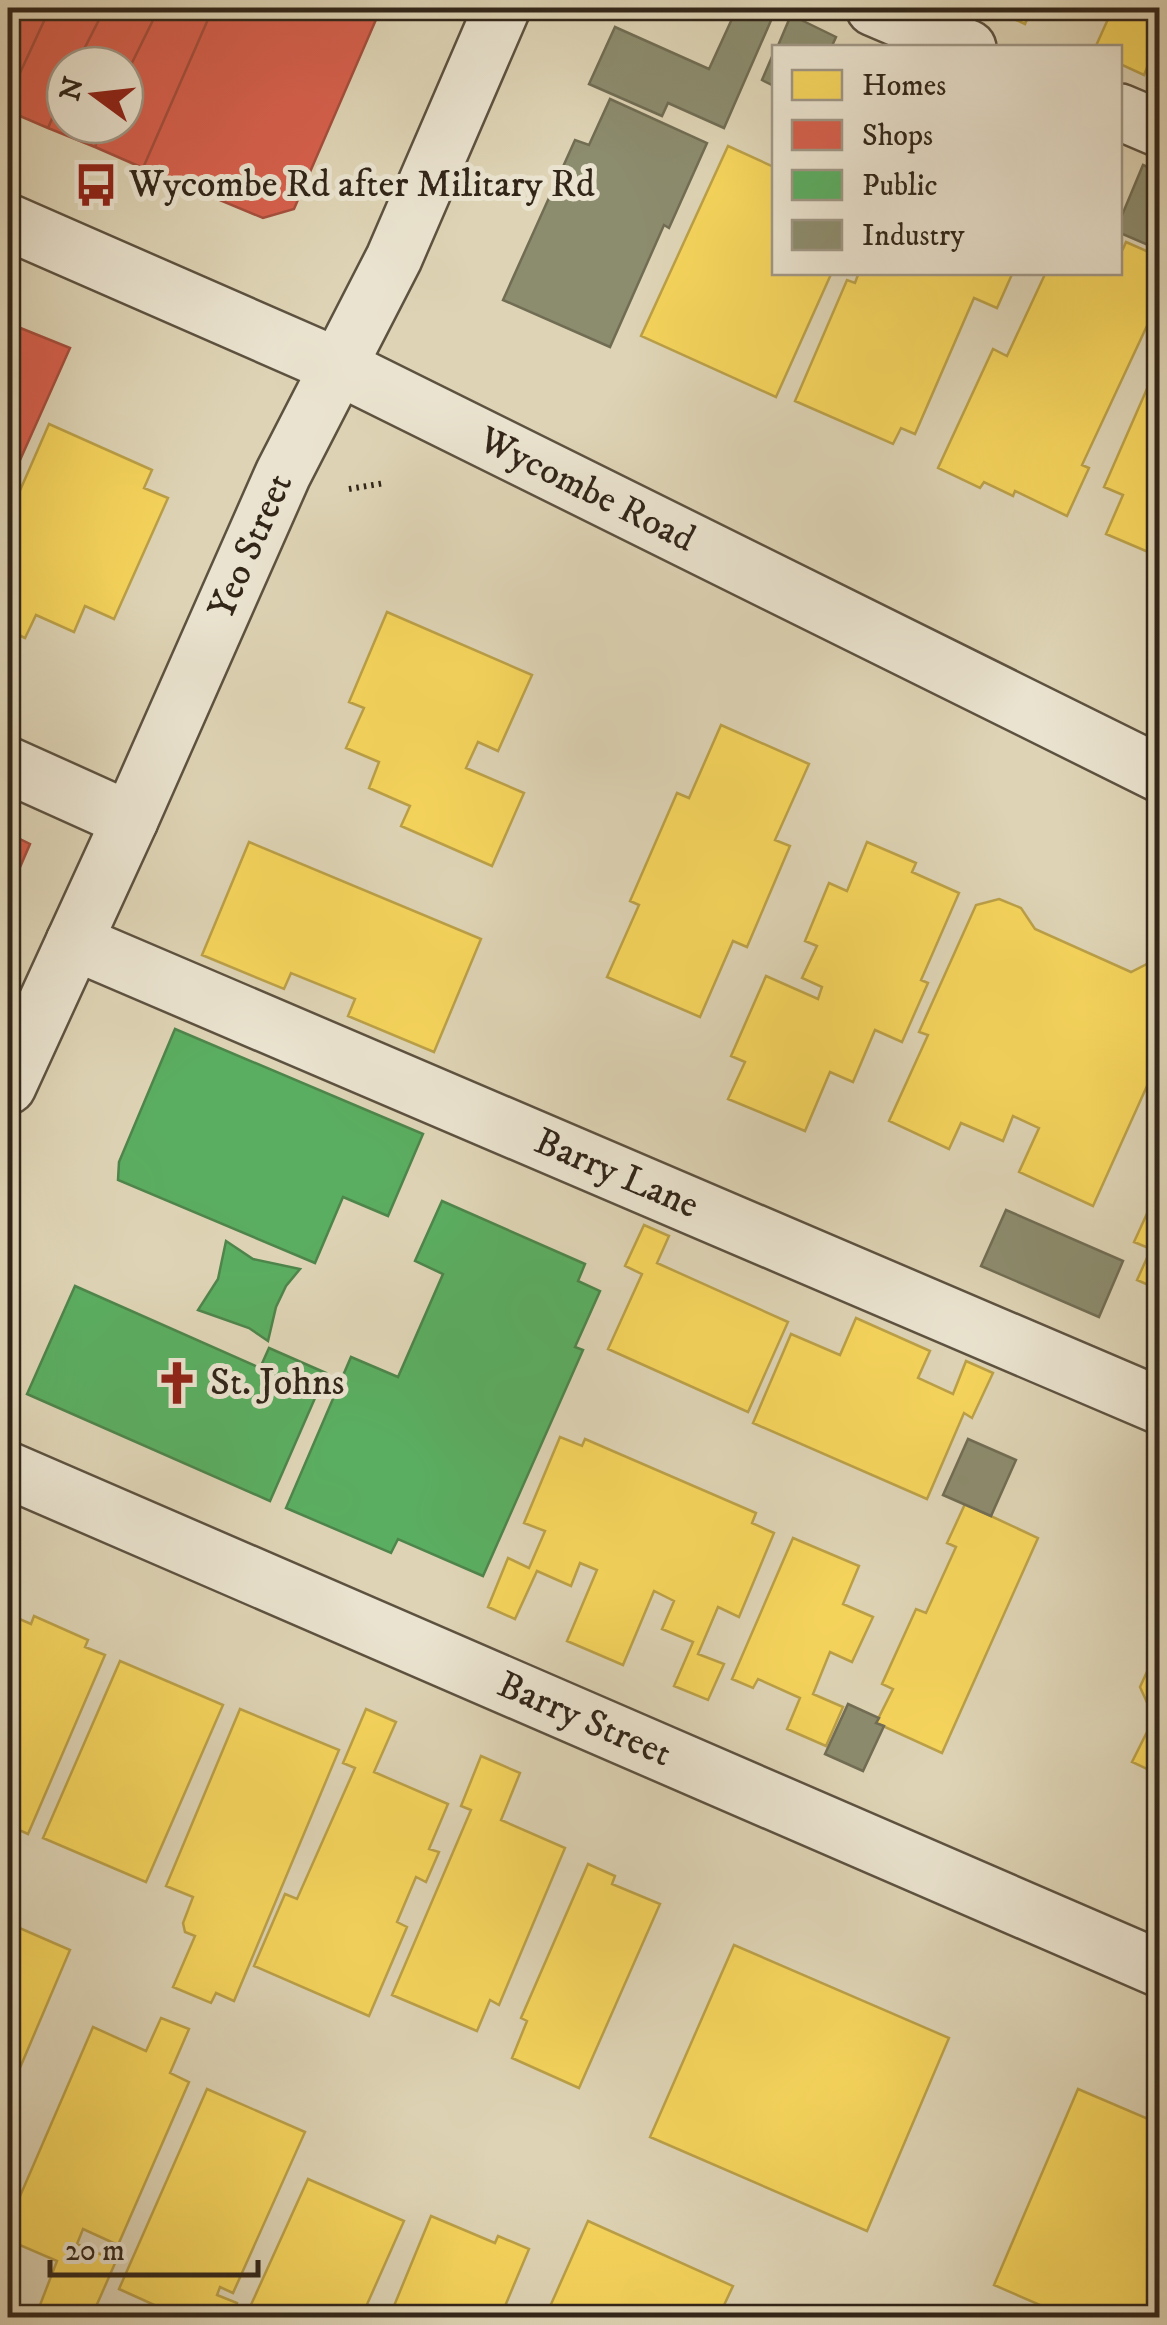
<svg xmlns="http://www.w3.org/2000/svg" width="1167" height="2325" font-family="'IM FELL DW Pica',serif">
  <rect width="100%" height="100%" fill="#ded4b5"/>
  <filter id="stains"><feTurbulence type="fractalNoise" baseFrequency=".002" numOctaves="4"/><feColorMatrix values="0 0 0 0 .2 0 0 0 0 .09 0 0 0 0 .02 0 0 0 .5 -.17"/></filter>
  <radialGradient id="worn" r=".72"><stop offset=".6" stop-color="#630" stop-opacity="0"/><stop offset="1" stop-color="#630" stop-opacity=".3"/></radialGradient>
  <path fill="#f6d55c" stroke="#bba048" stroke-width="2.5" d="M989 8H1032L1025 24Z
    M1113 8H1160V62L1151 58 1144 75 1120 64V48H1095Z
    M728 146 774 167V272H832L776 397 641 336Z
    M1126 242 1160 257V288L1148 313 1152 315 1082 465 1089 468 1067 516 1015 491 1013 496 984 482 980 488 938 468 993 349 1007 356 1046 272H1120V247L1123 249Z
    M859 272H1013L997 308 974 298 915 434 901 428 893 444 795 401 847 280 855 283Z
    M1160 359V557L1106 534 1123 495 1104 487Z
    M49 424 152 470 144 488 168 498 114 619 85 606 74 632 36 615 25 638 8 630V563L12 553 8 551V518Z
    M387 612 532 675 498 751 478 742 466 768 524 793 492 866 401 826 410 806 369 788 379 762 346 748 364 708 349 702Z
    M721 725 809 764 775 840 790 846 747 947 733 941 700 1017 607 977 639 905 630 901 677 793 689 798Z
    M249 842 481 939 434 1052 348 1016 355 999 291 973 284 989 202 955Z
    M867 842 916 863 912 872 959 893 921 980 928 983 902 1042 875 1030 853 1082 830 1072 805 1131 728 1099 745 1062 731 1056 766 976 818 999 822 987 802 978 817 946 805 941 829 883 847 891Z
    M999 899 1021 908 1035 929 1131 972 1149 963 1160 969V1057L1093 1206 1019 1172 1039 1128 1013 1116 1003 1141 961 1123 949 1149 889 1121 928 1035 919 1032 976 905Z
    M1160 1185V1290L1137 1280 1151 1249 1134 1242Z
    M644 1225 669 1236 657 1263 788 1322 748 1412 608 1349 642 1274 625 1266Z
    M856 1318 930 1351 918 1378 953 1394 966 1361 993 1373 972 1418 964 1413 927 1499 753 1423 791 1334 840 1355Z
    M560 1437 582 1446 585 1439 756 1513 752 1523 774 1533 739 1617 718 1607 698 1654 724 1664 708 1700 674 1686 693 1642 662 1629 674 1601 654 1591 623 1665 567 1641 597 1570 580 1563 571 1586 537 1571 515 1619 488 1607 508 1558 529 1568 545 1531 524 1523Z
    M965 1504 1038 1538 942 1753 876 1723 893 1689 882 1684 916 1609 926 1613 956 1547 947 1543Z
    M793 1538 859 1566 843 1604 873 1617 852 1662 830 1652 813 1694 843 1707 826 1746 787 1729 800 1698 758 1679 753 1688 732 1679Z
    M8 1614 31 1624 34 1616 88 1640 85 1647 105 1655 28 1834 8 1825Z
    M1160 1643V1775L1132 1762 1154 1718 1140 1687Z
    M120 1661 223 1705 146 1882 43 1838Z
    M240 1709 339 1750 234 2001 216 1993 211 2003 173 1987 195 1936 185 1932 183 1923 193 1897 166 1886Z
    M366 1709 396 1722 374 1772 448 1804 429 1849 439 1852 426 1882 416 1877 397 1922 407 1927 369 2016 254 1966 285 1894 297 1899 355 1768 343 1763Z
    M481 1756 520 1773 501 1820 565 1848 499 2005 490 2000 477 2031 392 1995 471 1810 461 1806Z
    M588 1864 615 1876 612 1884 660 1904 579 2088 512 2058 527 2021 521 2018Z
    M8 1923 70 1950 8 2096Z
    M734 1945 949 2038 867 2231 650 2137Z
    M161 2018 189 2029 170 2073 189 2082 118 2245 83 2229 77 2244 116 2261 91 2318H35L57 2261 8 2240V2224L93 2027 146 2051Z
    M207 2089 305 2132 233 2293 220 2287 217 2295 237 2303 231 2318H183L119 2289Z
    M1078 2089 1160 2124 1157 2232 1160 2233V2318H1070L994 2285Z
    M308 2179 404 2221 361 2318H245Z
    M431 2216 495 2243 498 2236 529 2249 500 2318H389Z
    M588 2221 733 2286 718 2318H564L548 2311Z"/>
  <path fill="#d6604d" stroke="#a54f3d" stroke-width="2.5" d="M19 8H50L8 99V20Z
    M50 8H105L76 65H65V89L48 128 8 111V99Z
    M105 8H159L125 77V65H76Z
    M159 8H213L143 168 95 147 104 125H125V77Z
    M213 8H381L294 209 263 218 143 168Z
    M65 89V125H104L95 147 48 128Z
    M8 323 70 348 8 487Z
    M8 823 12 835 30 844 8 895Z"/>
  <path fill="#5aae61" stroke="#4e854b" stroke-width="2.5" d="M175 1029 423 1134 388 1216 343 1197 315 1263 118 1180 119 1162Z
    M442 1201 585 1264 578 1281 600 1291 575 1347 583 1350 483 1576 398 1539 391 1553 286 1508 351 1357 398 1377 443 1274 415 1261Z
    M226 1241 253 1259 300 1269 286 1286 276 1307 268 1341 249 1328 198 1310 218 1279Z
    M75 1286 260 1368 269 1348 326 1373 270 1501 27 1394Z"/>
  <path fill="#8c8c6e" stroke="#716d54" stroke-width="2.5" d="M737 8 776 9 724 128 668 103 662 116 589 84 615 27 709 69Z
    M791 15 836 37 831 48H777Z
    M774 52V86L762 80Z
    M610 99 707 143 669 228 664 225 610 347 503 300 575 140 589 145Z
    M1143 165 1160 172V250L1120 233V220Z
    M1006 1210 1123 1261 1099 1317 981 1266Z
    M968 1439 1016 1460 991 1516 943 1495Z
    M848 1704 879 1718 876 1723 884 1726 863 1771 825 1754Z"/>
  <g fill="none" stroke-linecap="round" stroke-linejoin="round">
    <g stroke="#5d5240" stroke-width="60">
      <g id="minor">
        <path d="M874 8 968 48"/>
        <path d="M1120 112 1160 129"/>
        <path id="s1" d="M8 222 337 366 1160 774"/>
        <path d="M8 765 130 820"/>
        <path id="s2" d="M74 942 1160 1406"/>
        <path id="s3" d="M8 1086 130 820 283 474 394 258 502 8"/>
        <path id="s4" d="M8 1470 1160 1969"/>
      </g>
    </g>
    <path stroke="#322619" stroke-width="6" stroke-dasharray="2.5 5" stroke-linecap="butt" d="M349 489 385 483"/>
    <use href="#minor" stroke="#eae3cf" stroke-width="55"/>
  </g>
  <defs>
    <g id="bus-bare" transform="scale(3.45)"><path d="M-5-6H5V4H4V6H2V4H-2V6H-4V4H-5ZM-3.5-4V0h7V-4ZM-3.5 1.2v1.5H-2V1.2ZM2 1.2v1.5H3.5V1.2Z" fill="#8f2418" stroke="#eae3cf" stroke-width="2.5" paint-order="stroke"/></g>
    <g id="church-bare" transform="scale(3.45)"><path d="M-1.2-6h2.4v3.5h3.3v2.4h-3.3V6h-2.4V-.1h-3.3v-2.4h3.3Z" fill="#8f2418" stroke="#eae3cf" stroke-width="2.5" paint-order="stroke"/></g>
  </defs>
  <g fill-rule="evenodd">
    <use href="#bus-bare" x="96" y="185"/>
    <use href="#church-bare" x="177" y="1383"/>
  </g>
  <g text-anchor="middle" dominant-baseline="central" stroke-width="10" stroke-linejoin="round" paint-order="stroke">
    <g font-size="38" fill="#322619" stroke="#eae3cf" text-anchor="start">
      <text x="129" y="185">Wycombe Rd after Military Rd</text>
      <text x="210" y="1383">St. Johns</text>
    </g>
    <g font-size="38" fill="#322619" stroke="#eae3cf">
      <text stroke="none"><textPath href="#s1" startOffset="638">Wycombe Road</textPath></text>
      <text stroke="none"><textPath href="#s3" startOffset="592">Yeo Street</textPath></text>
      <text stroke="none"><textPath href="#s2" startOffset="590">Barry Lane</textPath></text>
      <text stroke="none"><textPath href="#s4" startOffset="628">Barry Street</textPath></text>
    </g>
  </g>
  <rect width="1167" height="2325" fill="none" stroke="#ded4b5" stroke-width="40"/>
  <rect x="10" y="10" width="1147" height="2305" fill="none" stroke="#322619" stroke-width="5"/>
  <rect x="20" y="20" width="1127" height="2285" fill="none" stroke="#322619" stroke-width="2.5"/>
  <rect x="772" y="45" width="350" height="230" fill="#eae3cf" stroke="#a09786" stroke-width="2.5"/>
  <rect x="792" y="70" width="50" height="30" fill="#f6d55c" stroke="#a09786" stroke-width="2.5"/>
  <text x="862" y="95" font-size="30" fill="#322619">Homes</text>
  <rect x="792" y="120" width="50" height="30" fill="#d6604d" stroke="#a09786" stroke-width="2.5"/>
  <text x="862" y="145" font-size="30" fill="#322619">Shops</text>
  <rect x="792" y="170" width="50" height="30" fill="#5aae61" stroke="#a09786" stroke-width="2.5"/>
  <text x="862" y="195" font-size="30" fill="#322619">Public</text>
  <rect x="792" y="220" width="50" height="30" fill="#8c8c6e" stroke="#a09786" stroke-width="2.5"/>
  <text x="862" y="245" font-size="30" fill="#322619">Industry</text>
  <g transform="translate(95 95) rotate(285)"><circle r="48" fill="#eae3cf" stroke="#a09786" stroke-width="2.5"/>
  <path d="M0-8L18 38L0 25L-18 38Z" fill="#8f2418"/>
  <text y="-15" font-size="28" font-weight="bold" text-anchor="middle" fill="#322619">N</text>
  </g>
  <path d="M50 2260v15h208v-15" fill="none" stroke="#322619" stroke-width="5"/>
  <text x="65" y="2260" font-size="30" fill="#322619" stroke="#eae3cf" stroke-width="8" paint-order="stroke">20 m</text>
  <rect width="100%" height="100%" filter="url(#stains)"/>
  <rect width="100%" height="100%" fill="url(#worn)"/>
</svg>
